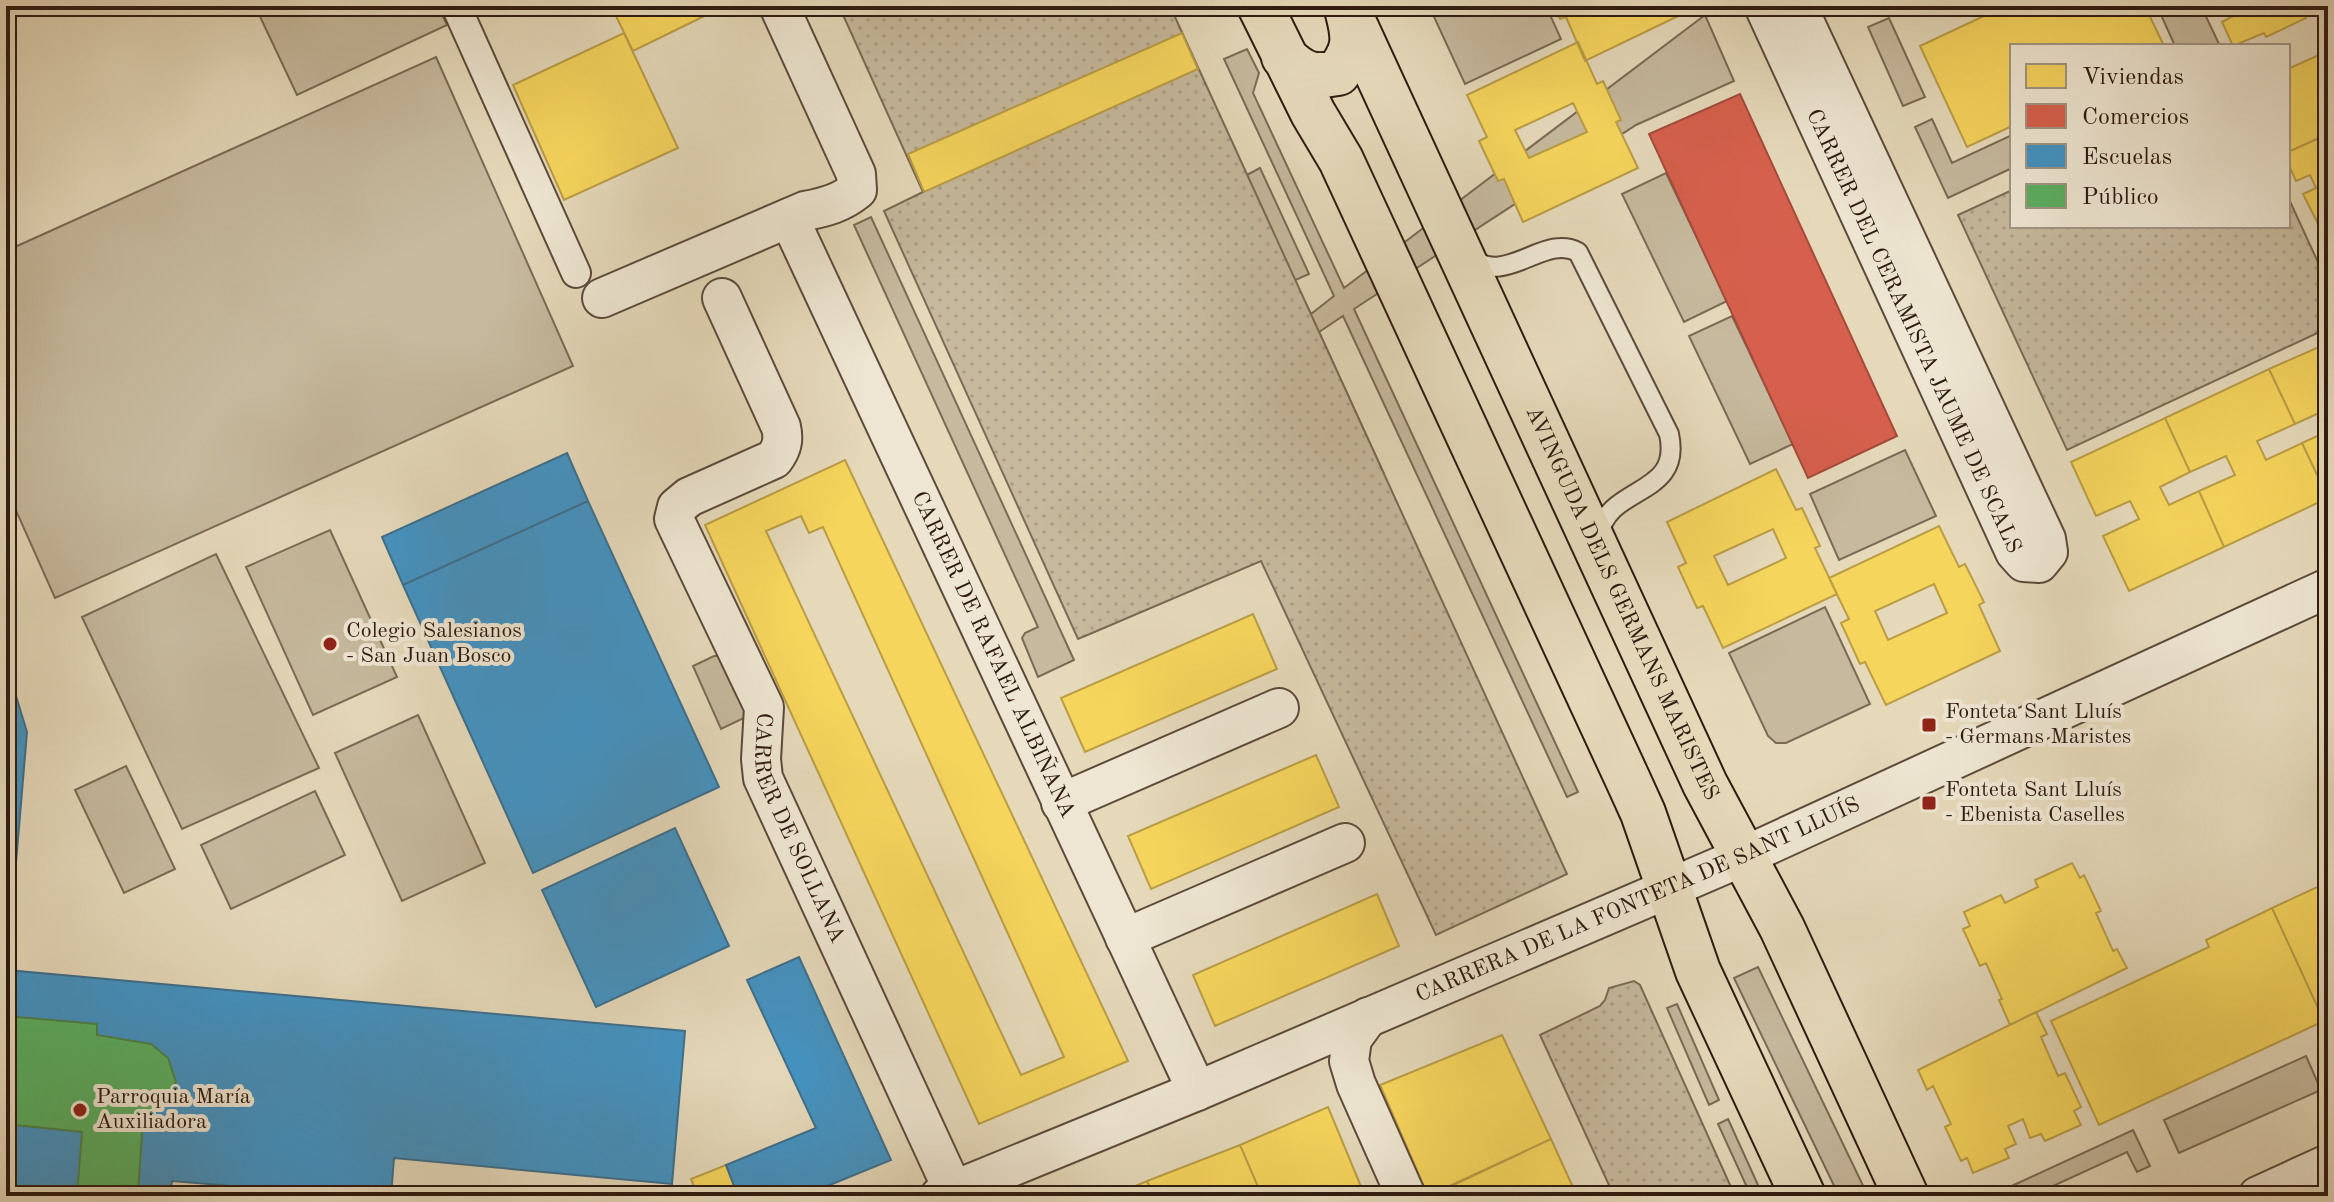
<svg xmlns="http://www.w3.org/2000/svg" width="2334" height="1202" font-family="'Old Standard TT',serif">
  <defs>
    <pattern id="park-dots" width="8" height="8" patternUnits="userSpaceOnUse" patternTransform="scale(2)"><rect width="8" height="8" fill="#c6b99d"/><path d="M2 2h.1M6 6h.1" fill="none" stroke="#aa9e86" stroke-width="1.8" stroke-linecap="round"/></pattern>
  </defs>
  <rect width="100%" height="100%" fill="#e5d9ba"/>
  <filter id="stains"><feTurbulence type="fractalNoise" baseFrequency=".0025" numOctaves="4"/><feColorMatrix values="0 0 0 0 .2 0 0 0 0 .09 0 0 0 0 .02 0 0 0 .5 -.17"/></filter>
  <radialGradient id="worn" r=".72"><stop offset=".6" stop-color="#630" stop-opacity="0"/><stop offset="1" stop-color="#630" stop-opacity=".3"/></radialGradient>
  <path fill="#c6b99d" stroke="#7a6a56" stroke-width="2" d="M255 6H351L369 13 395 14 425 6H438L447 25 297 95Z
    M1429 6H1546L1561 39 1465 84Z
    M2157 6H2201L2220 46H2175Z
    M1705 15 1734 81 1636 125 1354 309 1578 792 1567 797 1343 316 1319 332 1384 474 1231 573 1085 636 1094 477 1304 300 1311 314 1334 296 1224 59 1247 49 1259 73 1253 93 1344 288Z
    M1889 18 1925 97 1903 106 1868 27Z
    M436 57 573 366 55 598 6 488V251Z
    M1932 119 1952 163 2012 135V168L1948 198 1915 127Z
    M1260 168 1309 274 1291 282 1243 177Z
    M1666 173 1727 301 1684 322 1622 194Z
    M871 217 1074 660 1038 677 1022 638 1025 633 1038 627 854 225Z
    M1732 316 1793 444 1750 464 1689 336Z
    M1905 450 1936 516 1839 560 1810 494Z
    M330 530 397 677 313 715 246 567Z
    M216 554 319 768 182 829 82 617Z
    M1825 607 1870 704 1786 743H1776L1768 736 1729 653Z
    M714 656H723L751 706 746 717 721 729 693 666Z
    M418 715 485 863 402 901 335 753Z
    M126 766 175 869 124 893 75 790Z
    M315 791 345 855 231 909 201 845Z
    M1758 967 1868 1196H1839L1734 978Z
    M1677 1004 1719 1100 1709 1105 1667 1008Z
    M2306 1056 2321 1090 2179 1153 2164 1120Z
    M1728 1119 1763 1196H1751L1718 1124Z
    M2133 1130 2150 1166 2137 1172 2127 1152 2031 1196H1990Z"/>
  <path fill="url(#park-dots)" stroke="#7a6a56" stroke-width="2" d="M839 6H1170L1567 874 1436 935 1261 561 1078 639 884 211 923 192Z
    M2012 190V226H2288V197L2328 284V328L2067 450 1958 215Z
    M1634 981 1640 985 1735 1196H1614L1540 1035 1600 1006 1605 1000 1609 988Z"/>
  <path fill="#f6d55c" stroke="#ba9d45" stroke-width="2" fill-rule="evenodd" d="M611 6H725L633 51Z
    M1554 6H1699L1585 61 1566 17 1560 19Z
    M2005 6H2145L2164 46H2012V126L1967 147 1920 46Z
    M2231 6H2300L2306 18 2266 37 2264 33 2233 46 2222 22 2235 15Z
    M624 33 678 148 564 200 513 85Z
    M1182 33 1198 69 924 192 908 154Z
    M1578 42 1597 84 1603 81 1621 120 1616 122 1638 168 1523 222 1504 179 1498 181 1479 141 1487 137 1467 95Z
    M2323 53 2328 63V134L2288 152V69Z
    M1573 103 1587 132 1529 158 1515 130Z
    M2328 134V214L2316 220 2303 194 2316 188 2310 175 2296 181 2288 163V152Z
    M2328 214V246L2316 220Z
    M2328 343V409L2295 424 2269 369Z
    M2269 369 2295 424 2257 441 2266 460 2302 443 2328 498 2224 547 2199 491 2235 475 2226 456 2190 472 2165 418Z
    M2165 418 2190 472 2160 487 2169 505 2199 491 2224 547 2129 591 2103 536 2139 519 2130 501 2096 516 2071 462Z
    M2328 431V498L2302 443Z
    M845 460 1128 1061 979 1124 705 525ZM801 516 809 533 823 527 1064 1057 1021 1075 766 531Z
    M1776 469 1796 510 1802 508 1820 546 1815 548 1837 594 1723 648 1703 606 1697 608 1678 567 1686 563 1667 522Z
    M1939 526 1959 567 1965 564 1984 602 1979 605 2000 651 1886 705 1865 662 1860 664 1841 623 1849 619 1829 578Z
    M1773 529 1786 558 1728 585 1714 556Z
    M1934 584 1947 613 1888 640 1875 611Z
    M1253 614 1277 669 1085 752 1061 698Z
    M1316 755 1339 807 1151 889 1128 836Z
    M2072 863 2080 878 2084 875 2101 911 2096 913 2113 951 2117 949 2127 968 2010 1025 1999 1000 2002 999 1986 963 1980 966 1963 929 1970 926 1964 912 2001 895 2005 903 2038 887 2035 880Z
    M2328 882V1019L2324 1021 2272 908Z
    M1377 894 1399 946 1215 1026 1193 975Z
    M2272 908 2324 1021 2099 1125 2051 1021 2209 947 2206 940Z
    M2036 1012 2047 1034 2041 1037 2058 1076 2065 1073 2081 1107 2074 1111 2081 1125 2045 1141 2041 1134 2030 1138 2023 1119 2008 1126 2016 1144 2005 1149 2009 1158 1973 1173 1967 1158 1961 1161 1945 1127 1951 1124 1933 1086 1927 1090 1918 1070Z
    M1502 1035 1551 1139 1428 1196 1380 1085Z
    M1328 1107 1365 1196H1262L1240 1145Z
    M1551 1139 1577 1196H1430Z
    M1240 1145 1262 1196H1154L1147 1181Z
    M726 1165 738 1196H698L691 1179Z
    M1147 1181 1154 1196H1112Z"/>
  <path fill="#d6604d" stroke="#a44b3b" stroke-width="2" d="M1740 94 1897 436 1808 478 1649 134Z"/>
  <path fill="#4393c3" stroke="#3d6f8d" stroke-width="2" d="M567 453 588 501 403 585 382 537Z
    M588 501 719 787 533 873 403 585Z
    M6 663 27 732 7 970 685 1031 672 1184 394 1158 391 1196H260L257 1188 172 1181 170 1196H41V1193L6 1189Z
    M675 828 729 946 596 1007 542 890Z
    M799 957 891 1160 803 1196H738L726 1165 816 1128 747 980Z"/>
  <path fill="#5aae61" stroke="#4d8249" stroke-width="2" d="M6 1016 97 1024V1035L151 1044 168 1058 176 1082 164 1104 143 1116 138 1196H77L82 1132 6 1124Z"/>
  <g fill="none" stroke-linecap="round" stroke-linejoin="round">
    <g stroke="#5c4a3a" stroke-width="22">
      <path id="service" d="M1470 257C1505 288 1544 233 1578 252L1669 434C1683 498 1607 484 1599 536"/>
    </g>
    <g stroke="#5c4a3a" stroke-width="32">
      <path id="pedestrian" d="M456 6 576 273"/>
    </g>
    <g stroke="#5c4a3a" stroke-width="42">
      <g id="minor">
        <path id="s1" d="M1764 6 2015 552 2024 562 2039 563 2048 552 2046 539 1797 6"/>
        <path id="s2" d="M789 218 1197 1091"/>
        <path d="M602 298 805 211C826 207 841 203 857 190L856 174 779 6"/>
        <path id="s3" d="M722 298 781 427C784 440 782 448 774 459L689 497 677 507 674 519 764 707 761 759 763 778 953 1190"/>
        <path d="M1061 803 1279 708"/>
        <path d="M1125 938 1345 843"/>
        <path d="M1368 1017 1352 1039 1349 1061 1356 1084 1406 1196"/>
        <path id="s4" d="M940 1196 1197 1091 1742 857 2328 588"/>
        <path d="M2258 1196 2328 1164"/>
      </g>
    </g>
    <g stroke="#2e1b10" stroke-width="48">
      <g id="primary">
        <path d="M1260 6 1313 113 1341 160 1628 780 1643 813 1698 971 1803 1196"/>
        <path id="s5" d="M1346 6 1705 784 1782 928 1906 1196"/>
        <path d="M1284 57C1304 75 1312 78 1338 73 1355 49 1355 40 1348 13"/>
      </g>
    </g>
    <use href="#service" stroke="#eee6d2" stroke-width="18"/>
    <use href="#pedestrian" stroke="#eee6d2" stroke-width="28"/>
    <use href="#minor" stroke="#eee6d2" stroke-width="38"/>
    <use href="#primary" stroke="#e5d9ba" stroke-width="44"/>
  </g>
  <g fill="#8f2418" stroke="#eee6d2" stroke-width="3">
    <circle cx="330" cy="644" r="8"/>
    <rect x="1921" y="717" width="16" height="16" rx="4"/>
    <rect x="1921" y="795" width="16" height="16" rx="4"/>
    <circle cx="80" cy="1110" r="8"/>
  </g>
  <g text-anchor="middle" dominant-baseline="central" stroke-width="8" stroke-linejoin="round" paint-order="stroke">
    <g font-size="22" fill="#2e1b10" stroke="#eee6d2">
      <text stroke="none"><textPath href="#s1" startOffset="358">CARRER DEL CERAMISTA JAUME DE SCALS</textPath></text>
      <text stroke="none"><textPath href="#s5" startOffset="658">AVINGUDA DELS GERMANS MARISTES</textPath></text>
      <text stroke="none"><textPath href="#s2" startOffset="482">CARRER DE RAFAEL ALBIÑANA</textPath></text>
      <text stroke="none"><textPath href="#s3" startOffset="634">CARRER DE SOLLANA</textPath></text>
      <text stroke="none"><textPath href="#s4" startOffset="758">CARRERA DE LA FONTETA DE SANT LLUÍS</textPath></text>
    </g>
    <g font-size="22" fill="#2e1b10" stroke="#eee6d2" text-anchor="start">
      <text x="346" y="631">Colegio Salesianos<tspan x="346" dy="25">- San Juan Bosco</tspan></text>
      <text x="1945" y="712">Fonteta Sant Lluís<tspan x="1945" dy="25">- Germans Maristes</tspan></text>
      <text x="1945" y="790">Fonteta Sant Lluís<tspan x="1945" dy="25">- Ebenista Caselles</tspan></text>
      <text x="96" y="1097">Parroquia María<tspan x="96" dy="25">Auxiliadora</tspan></text>
    </g>
  </g>
  <rect width="2334" height="1202" fill="none" stroke="#e5d9ba" stroke-width="32"/>
  <rect x="8" y="8" width="2318" height="1186" fill="none" stroke="#2e1b10" stroke-width="4"/>
  <rect x="16" y="16" width="2302" height="1170" fill="none" stroke="#2e1b10" stroke-width="2"/>
  <rect x="2010" y="44" width="280" height="184" fill="#eee6d2" stroke="#a19584" stroke-width="2"/>
  <rect x="2026" y="64" width="40" height="24" fill="#f6d55c" stroke="#a19584" stroke-width="2"/>
  <text x="2082" y="84" font-size="24" fill="#2e1b10">Viviendas</text>
  <rect x="2026" y="104" width="40" height="24" fill="#d6604d" stroke="#a19584" stroke-width="2"/>
  <text x="2082" y="124" font-size="24" fill="#2e1b10">Comercios</text>
  <rect x="2026" y="144" width="40" height="24" fill="#4393c3" stroke="#a19584" stroke-width="2"/>
  <text x="2082" y="164" font-size="24" fill="#2e1b10">Escuelas</text>
  <rect x="2026" y="184" width="40" height="24" fill="#5aae61" stroke="#a19584" stroke-width="2"/>
  <text x="2082" y="204" font-size="24" fill="#2e1b10">Público</text>
  <rect width="100%" height="100%" filter="url(#stains)"/>
  <rect width="100%" height="100%" fill="url(#worn)"/>
</svg>
